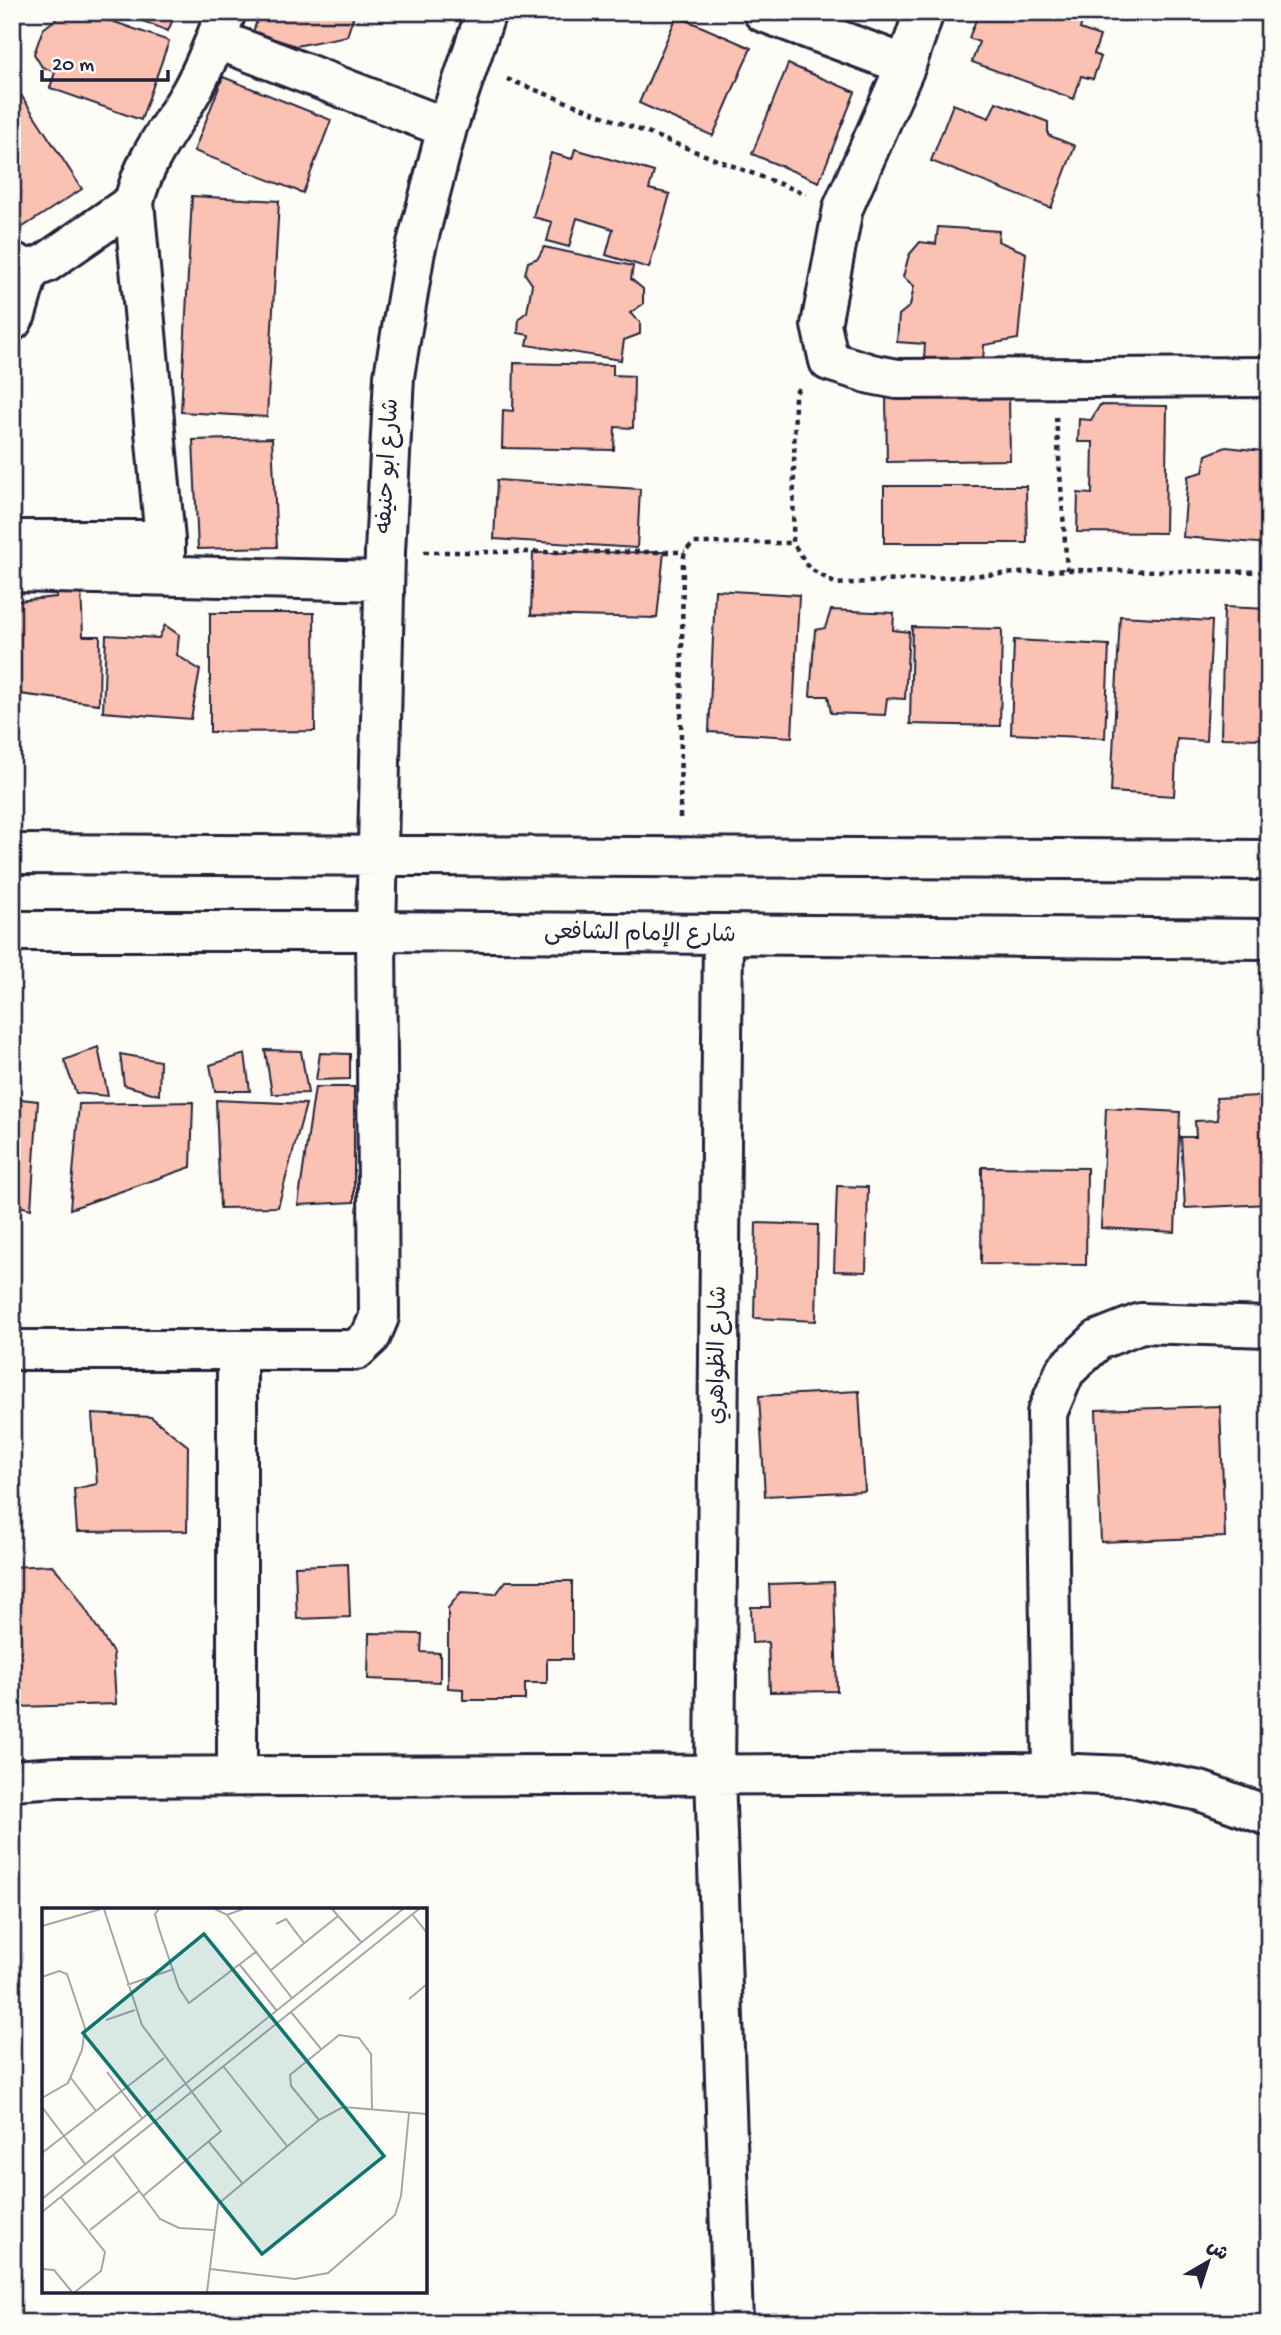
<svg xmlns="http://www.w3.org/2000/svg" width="1281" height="2335" font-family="'Gochi Hand','Playpen Sans Arabic',sans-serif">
  <rect width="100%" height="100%" fill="#fdfcf7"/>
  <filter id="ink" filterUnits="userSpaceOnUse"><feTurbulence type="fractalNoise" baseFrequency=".0143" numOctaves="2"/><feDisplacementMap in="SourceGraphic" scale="14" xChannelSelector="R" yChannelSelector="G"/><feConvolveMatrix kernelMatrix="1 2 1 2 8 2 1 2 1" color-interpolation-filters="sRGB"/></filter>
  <g filter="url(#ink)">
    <path fill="#fbc1b3" stroke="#22223b" stroke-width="2" d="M65 12H86L169 41 141 120 50 88 55 72 42 67 34 54 43 29Z
      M120 12H176L168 31Z
      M260 12H355L347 36 296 46 253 32Z
      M992 12H1076L1084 15 1080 29 1100 36 1094 54 1101 57 1093 79 1081 76 1074 99 972 62 979 42 969 38 978 15 990 19Z
      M677 16 751 48 713 136 639 103Z
      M788 64 855 92 819 182 752 154Z
      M223 77 331 120 303 193 194 151Z
      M19 92 82 189 12 234V97Z
      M996 102 1048 122V135L1075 146 1051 208 931 161 953 104 989 118Z
      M575 149 654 172 649 189 670 194 649 268 606 255 613 229 577 218 569 247 547 241 552 222 533 217 551 153 572 159Z
      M192 196 279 201 267 417 181 412Z
      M938 227 999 231 998 241 1026 253 1018 339 984 345 983 363 924 359 925 344 897 342 899 315 910 306 914 286 903 277 909 255 920 242 936 244Z
      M544 247 633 266 631 279 643 289V304L630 313 640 322V334L624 340 621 360 527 345 529 335 518 333 519 318 527 312 532 284 525 274 528 262 538 258Z
      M514 363 613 365V375L634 376 633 428 615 427 614 450 502 448 503 410 513 411Z
      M1009 394 1010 460 887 462 886 395Z
      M1100 405 1167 406 1165 533 1077 532 1078 493 1092 494 1093 442H1078L1079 419 1091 420Z
      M272 438 277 547 198 549 193 440Z
      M1226 447 1263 451 1269 454V544L1183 537 1188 476 1203 472 1206 455Z
      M497 480 640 489 637 548 494 539Z
      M884 486H1026L1027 543H884Z
      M664 552 657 618 531 615 533 553Z
      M58 586H81L83 636H100L99 704 12 693V634L18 601 56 597Z
      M715 590 799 595 792 737 709 732Z
      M1224 607 1269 609V739L1221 738Z
      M831 610 894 613 893 630 909 632 905 699 887 698 885 715 831 713 828 696H810L815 630 825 628Z
      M210 613H314L315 731 210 732Z
      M1120 616 1212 621 1206 741 1177 739 1174 796 1111 792Z
      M165 625 179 635 177 655 200 670 191 719 103 712 106 635 159 638Z
      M912 627 1002 629 1000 726 910 724Z
      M1014 640 1109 645 1105 738 1011 734Z
      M98 1047 108 1096 76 1093 64 1060Z
      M265 1050 301 1051 308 1093 272 1094Z
      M320 1053 350 1054V1079L316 1080Z
      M120 1054 160 1061 159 1095 124 1085Z
      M245 1054 250 1091H215L210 1065Z
      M315 1087H354V1202L298 1205Z
      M1259 1096 1260 1111H1269V1204L1185 1208 1181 1137H1196L1195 1121 1218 1120 1216 1098Z
      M12 1098 38 1101 31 1209 12 1204Z
      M216 1100 306 1104 278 1207 220 1208Z
      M193 1102 191 1167 70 1209 79 1104Z
      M1106 1108 1180 1112 1175 1232 1101 1228Z
      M982 1167 1087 1168 1086 1265 981 1264Z
      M837 1186 868 1187 866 1272 834 1271Z
      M756 1223 818 1225 816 1321 754 1318Z
      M859 1391 865 1491 765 1496 759 1396Z
      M1220 1406 1225 1537 1101 1542 1096 1410Z
      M92 1414 151 1417 188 1446 187 1531 77 1532 74 1489 97 1484Z
      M348 1564 350 1617 297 1619 295 1566Z
      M52 1565 71 1586 113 1653 116 1704 18 1707 12 1567Z
      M506 1581H572V1659H547V1683H525V1700H463V1689L448 1688V1608L461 1592 496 1594Z
      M834 1582 837 1691 770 1692 768 1642 752 1643 751 1607H770L769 1584Z
      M369 1633 422 1634 421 1652 440 1653V1682L368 1679Z"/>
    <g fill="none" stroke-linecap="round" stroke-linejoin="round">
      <g stroke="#22223b" stroke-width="44">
        <path id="minor" d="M763 12 906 65
          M924 12 906 65 843 208 821 325 829 361 871 374 897 379 1269 377
          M216 39 447 128
          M12 262 29 270 46 263 134 202
          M12 321 16 314 29 270
          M12 540H165
          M12 572 384 581
          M165 576V540L134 202C145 156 169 131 191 92 205 67 216 39 226 12
          M12 854 1269 860
          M12 931H376L1269 939
          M723 936 715 1774 733 2323
          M12 1350H356L371 1336 379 1317 376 931 385 552 394 376 415 251 447 128 486 12
          M1052 1773 1047 1413 1065 1371 1098 1340 1141 1323 1269 1327
          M237 1776V1350
          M12 1780 59 1777 1052 1773 1127 1776 1200 1791 1269 1816"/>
      </g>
      <path stroke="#22223b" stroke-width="4.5" stroke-dasharray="5 5" stroke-linecap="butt" d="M507 79 806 194
        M799 388 795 394 793 543 809 568 836 584 1067 570 1269 572
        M1056 417 1067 570
        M424 552H685
        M680 818 683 560 685 552 693 543H793
        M1269 1562V1583"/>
      <use href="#minor" stroke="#fdfcf7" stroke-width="38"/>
    </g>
  </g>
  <g text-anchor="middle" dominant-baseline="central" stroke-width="5" stroke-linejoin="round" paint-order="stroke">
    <g font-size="23" fill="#22223b" stroke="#fdfcf7">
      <text transform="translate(389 466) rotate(-87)">شارع ابو حنيفه</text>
      <text transform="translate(640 935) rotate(1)">شارع الإمام الشافعى</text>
      <text transform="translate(719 1355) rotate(-89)">شارع الظواهري</text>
    </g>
  </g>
  <g transform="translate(42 1908)">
    <rect width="385" height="385" fill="#fdfcf7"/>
    <path fill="none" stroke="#a5a5ac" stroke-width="2" d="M62 1 100 117 179 223 101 288M117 1 113 6 117 21 137 80 147 95 215 43M173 1 185 7 201 1M290 1 320 35M370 6 385 25M185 7 250 90M234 16 244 11 262 35M0 18 59 1M198 57 235 103M229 62 296 8M0 69 17 63 25 66 43 120 40 142 26 175 0 190M85 77 132 61M367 91 385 76M249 104 279 141M64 112 93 102M181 158 245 238M65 164 100 210M29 170 54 203M0 199 43 256M277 212 249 178 248 167 297 127 317 130 329 146 330 202M167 234 200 275M0 245 122 150M71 247 118 311 137 320 172 322M19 289 63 344 59 363 33 384M0 291 361 1M0 304 377 1M48 322 97 283M0 361 12 362 30 384M168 361 253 371 286 365 353 307 359 288 367 205M165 384 176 296 277 212 301 199 385 206"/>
    <path fill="#0f766e" fill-opacity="0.15" stroke="#0f766e" stroke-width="3.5" d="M162 26 342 248 220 346 41 125Z"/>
    <rect width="385" height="385" fill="none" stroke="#22223b" stroke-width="3.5"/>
  </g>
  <rect width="1281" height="2335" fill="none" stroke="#fdfcf7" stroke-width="42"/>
  <rect x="21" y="21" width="1239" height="2293" fill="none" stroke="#22223b" stroke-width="2.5" filter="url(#ink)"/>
  <g transform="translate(1208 2262) rotate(39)" stroke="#fdfcf7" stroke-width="5" paint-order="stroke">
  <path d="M0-5L12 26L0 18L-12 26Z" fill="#22223b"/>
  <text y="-10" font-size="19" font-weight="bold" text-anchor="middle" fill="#22223b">ش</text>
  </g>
  <path d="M42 70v10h126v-10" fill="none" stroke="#22223b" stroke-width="3.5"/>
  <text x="52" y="70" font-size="21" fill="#22223b" stroke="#fdfcf7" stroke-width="5" paint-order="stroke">20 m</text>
</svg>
